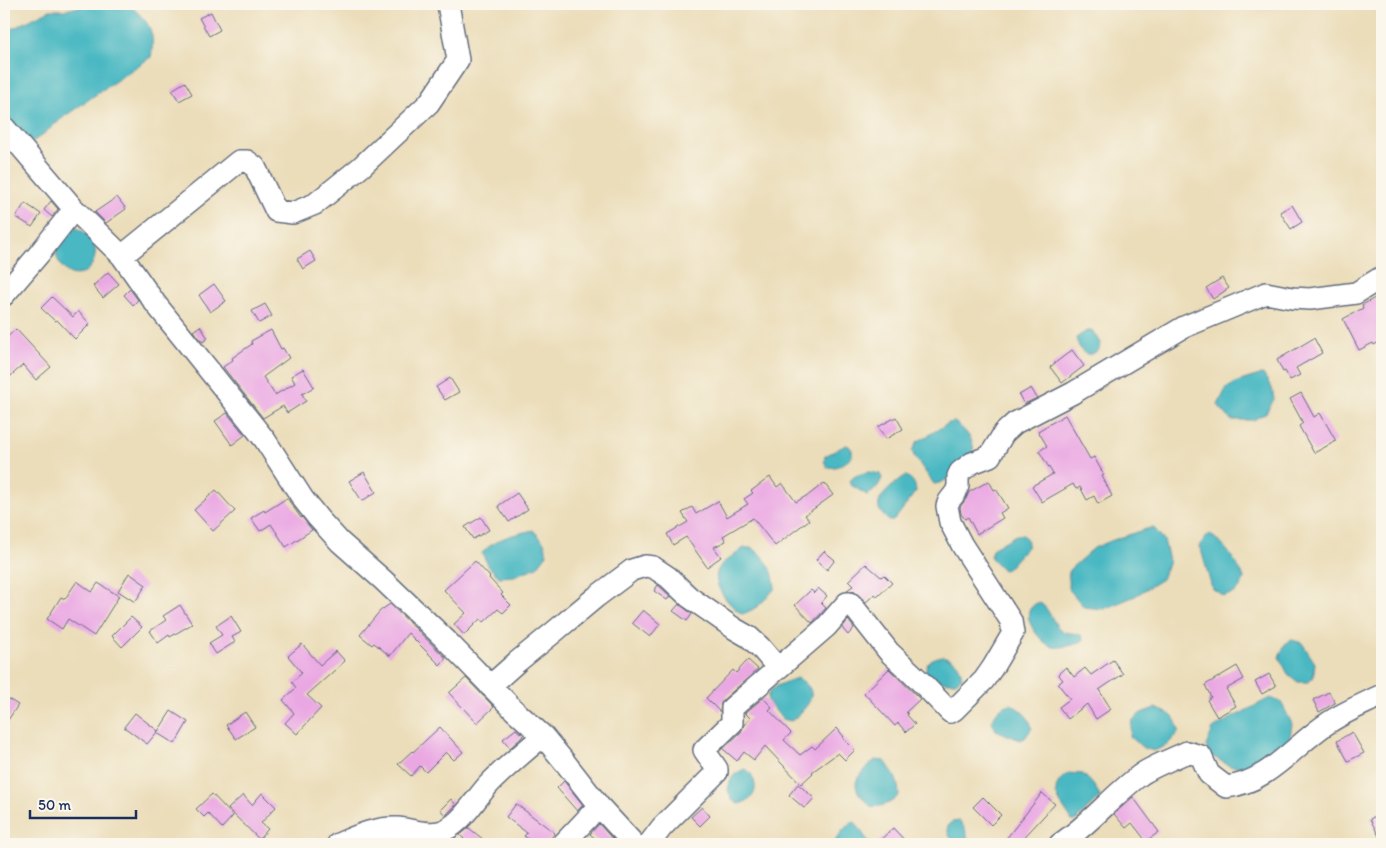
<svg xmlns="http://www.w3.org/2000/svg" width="1386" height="848" font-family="Itim,sans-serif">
  <rect width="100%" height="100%" fill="#fbf7ec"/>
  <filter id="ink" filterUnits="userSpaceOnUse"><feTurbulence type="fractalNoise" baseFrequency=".02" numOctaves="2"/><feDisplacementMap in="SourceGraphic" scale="10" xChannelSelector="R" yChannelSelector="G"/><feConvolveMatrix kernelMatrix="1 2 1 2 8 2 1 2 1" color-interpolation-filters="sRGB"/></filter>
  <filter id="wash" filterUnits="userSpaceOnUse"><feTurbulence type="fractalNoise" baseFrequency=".0096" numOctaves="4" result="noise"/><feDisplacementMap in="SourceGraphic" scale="20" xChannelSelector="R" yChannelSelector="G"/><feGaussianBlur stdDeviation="1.12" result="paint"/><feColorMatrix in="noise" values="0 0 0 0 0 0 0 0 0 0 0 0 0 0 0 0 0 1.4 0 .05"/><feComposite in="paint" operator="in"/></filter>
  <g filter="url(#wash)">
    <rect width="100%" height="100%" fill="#ebddb9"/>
    <path fill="#4ab8c2" stroke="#327490" d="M91 4H128C148 21 156 30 151 57 122 76 94 96 65 116 54 124 44 135 32 142L24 139 13 129 4 117V35L12 29 50 10H66Z
      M71 228C77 228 80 229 85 233 113 254 77 296 59 262 51 248 62 239 71 228Z
      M1092 330 1100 343 1099 349C1087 361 1079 350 1076 338L1085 332Z
      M1263 374 1272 388 1274 399 1266 413 1253 420H1231L1218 405 1226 389 1237 382Z
      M954 422C961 426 973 438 973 446 974 449 973 452 973 455 962 465 949 483 934 484L914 456 912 451 917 442 949 423Z
      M846 445 849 446 852 450V457C845 463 837 469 827 467L824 461 825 456Z
      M870 472 880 474 882 478C879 486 874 492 867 495L851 485 850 481C854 475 863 473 870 472Z
      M906 476C913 480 915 483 916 491L896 518 893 521H889C885 517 880 513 879 508 876 497 895 484 903 477Z
      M1153 527 1164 540 1169 561 1162 579 1135 596 1104 609 1084 607 1068 588 1069 570 1094 548 1113 540Z
      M533 530 544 542 547 554 537 567 514 576 499 577 489 567 482 553C497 537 513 535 533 530Z
      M1210 534C1228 548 1233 558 1244 577 1242 590 1235 594 1223 596L1212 588 1200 546 1205 538Z
      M1016 535H1023L1028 541 1027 547 1007 569 1003 570 991 558 992 549Z
      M744 548H753C768 561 773 568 775 588 765 600 758 609 742 614 730 606 709 584 719 568 724 560 737 554 744 548Z
      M1039 602C1051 610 1053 625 1062 631 1068 634 1075 632 1082 636L1083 640C1078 645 1061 648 1053 647 1042 644 1023 621 1030 609 1032 606 1035 604 1039 602Z
      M1292 640 1302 643 1315 663 1313 678 1308 682H1298L1288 674 1279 657 1285 644Z
      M942 656C956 660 959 662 962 677L956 682C944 682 934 682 925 673 927 660 931 659 942 656Z
      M797 678C813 686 816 696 803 710 799 714 796 718 791 721L782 719 768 701C764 687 787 682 797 678Z
      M1270 698 1281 702 1292 724 1290 737 1280 754 1266 763 1251 767 1230 766 1210 755 1206 746 1213 729 1224 722Z
      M1011 704C1022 711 1029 716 1032 728L1025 738 1020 740 996 730 992 721C997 710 1000 707 1011 704Z
      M1155 708C1172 715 1174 713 1179 732L1167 745 1154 751 1143 748 1130 736 1132 721 1141 713Z
      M875 760 885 761C894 774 898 779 899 795 891 804 883 806 872 807 847 785 854 779 875 760Z
      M745 769C749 771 751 773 753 778 759 792 752 801 738 804L732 800 728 790C731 778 732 774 745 769Z
      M1069 773C1073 774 1078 773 1082 774 1087 776 1099 791 1100 797L1075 821H1072C1061 802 1044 789 1069 773Z
      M960 821 965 829 968 838 964 842 959 844C950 840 947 834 948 825L952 822Z
      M855 822 870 844H833C840 835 844 825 855 822Z"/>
    <g id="blocks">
      <path fill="#eaa8e3" d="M211 12 220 30 209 36 199 18Z
        M185 82 192 94 179 101 172 90Z
        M117 197 126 209 106 223 95 212Z
        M51 201 58 209 52 217 44 210Z
        M25 203 41 214 32 227 16 217Z
        M1292 205 1302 222 1291 229 1280 212Z
        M310 251 316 261 303 269 297 259Z
        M108 272 119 284 103 298 93 286Z
        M1222 278 1229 288 1213 299 1206 288Z
        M214 284 226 301 210 312 199 295Z
        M130 289 138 300 133 305 124 295Z
        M52 297 73 317 78 311 90 324 75 339 57 320 55 321 41 308Z
        M1375 298 1382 310V340L1374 345 1373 343 1359 350 1343 319 1363 308 1362 305Z
        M265 304 272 316 259 323 252 311Z
        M200 326 208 338 203 342 193 331Z
        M16 329 51 367 36 380 23 365 4 382V340Z
        M271 330 281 349 283 348 289 358 263 377 275 395 295 383 291 376 303 369 314 387 302 394 306 401 287 413 283 406 263 418 223 367 233 360 232 358 252 344 251 341Z
        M1314 338 1322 353 1296 368 1300 375 1290 380 1285 371 1283 372 1277 360Z
        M1072 350 1084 366 1062 383 1050 367Z
        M450 378 459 392 445 400 436 387Z
        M1031 388 1037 398 1024 404 1019 395Z
        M1301 393 1314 417 1320 413 1336 441 1314 453 1299 426 1303 423 1290 399Z
        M227 413 245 435 232 445 215 421Z
        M1065 415 1090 459 1094 457 1104 475 1102 476 1112 496 1098 504 1094 496 1087 500 1080 487 1076 489 1073 484 1042 502 1032 486 1053 474 1039 451 1047 446 1038 431Z
        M896 417 903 429 886 439 878 427Z
        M364 472 376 492 362 501 349 481Z
        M770 477 777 487 782 483 796 502 806 496V497L824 483 833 495 805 515 809 520 775 546 753 518 723 536 726 541 714 547 721 557 707 567 686 537 673 545 667 534 688 522 682 513 692 507 696 514 718 501 727 517 748 504 744 499 753 493 751 491Z
        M989 481 994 490 996 489 1008 508 1000 513 1003 518 977 534 968 517 965 519 961 514 960 507 966 499 969 492Z
        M216 490 235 511 213 531 194 510Z
        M517 493 528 509 509 522 498 506Z
        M287 498 301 518 302 517 312 530 286 547 271 524 260 531 251 518 264 510 265 512Z
        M481 517 489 530 473 539 465 527Z
        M824 551 835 560 827 570 816 560Z
        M475 561 490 577 489 578 503 593 501 595 511 605 503 613 498 609 484 622 480 619 464 635 454 624 466 613 444 590Z
        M866 564 881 577 884 575 892 583 877 597 875 594 866 602 855 592 847 590 853 586 848 581Z
        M129 573 146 585 135 602 118 591Z
        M77 581 92 592 98 583 119 596 94 636 68 619 62 629 47 619 61 597 65 599Z
        M658 585 670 596 667 600 654 591Z
        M818 588 827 596 821 603 826 608 812 623 795 605 811 590 814 593Z
        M390 604 446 658 440 665 408 633 390 656 374 643 372 645 360 635 380 611Z
        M679 604 692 614 687 621 673 611Z
        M180 605 192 624 170 637 169 635 158 643 150 631 166 620 163 616Z
        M643 610 660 624 650 637 632 623Z
        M231 616 241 632 232 637 235 642 216 654 209 643 222 635 216 626Z
        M131 617 142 627 122 647 112 636Z
        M848 620 854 628 848 635 842 628Z
        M302 644 320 665 336 651 345 661 307 695 321 708 297 734 285 723 294 713 283 700 296 688 292 682 302 673 288 656Z
        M748 660 758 669 724 699 721 703 720 712 706 698 733 670 736 673Z
        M1113 660 1123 674 1099 690 1111 709 1096 719 1087 704 1068 719 1059 707 1070 699 1058 684 1063 680 1058 674 1066 667 1074 677 1085 668 1091 675Z
        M1237 666 1244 679 1226 689 1236 706 1217 717 1207 700 1211 697 1205 685Z
        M889 669 920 699 906 712 908 714 907 715 915 724 906 732 898 723 895 726 864 693Z
        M1269 674 1276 686 1262 694 1255 682Z
        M466 678 494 707 477 723 449 693Z
        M1329 692 1335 703 1319 712 1313 700Z
        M4 696 18 705 4 726Z
        M763 698 772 707 769 710 791 733 784 740 800 755 812 746 815 749 837 728 844 737 843 738 855 750 845 760 838 753 812 772 813 773 801 784 765 746 754 760 744 752 737 761 723 749 741 732 744 725 750 718 745 713Z
        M171 711 188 722 175 744 157 733Z
        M245 712 255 727 236 739 226 725Z
        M135 713 158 731 147 744 124 727Z
        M440 727 463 752 454 760 446 752 426 772 420 766 411 776 398 764 412 751 413 752Z
        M516 729 523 736 510 748 503 739Z
        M1352 732 1364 753 1348 761 1337 741Z
        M564 781 583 805 577 811 557 788Z
        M798 784 814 798 809 804 804 808 789 795Z
        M262 793 276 807 261 823 268 829 259 839 228 809 243 795 252 805Z
        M1042 793 1055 804 1018 844H1002Z
        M212 794 233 816 222 828 208 813 204 817 196 809Z
        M983 797 1001 815 991 825 973 807Z
        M1133 797 1159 832 1146 841 1132 823 1126 828 1114 814Z
        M451 799 456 805 446 815 440 810Z
        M516 804 555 833 546 844H535L524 836 527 833 506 817Z
        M702 807 710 816 700 826 691 817Z
        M1382 812V842L1370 819Z
        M599 824 617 844H601L590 834Z
        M469 828 489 844H460L464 839 460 835Z
        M893 828 908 844H876Z"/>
    </g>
  </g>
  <g filter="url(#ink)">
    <use href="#blocks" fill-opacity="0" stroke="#646c7e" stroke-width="1"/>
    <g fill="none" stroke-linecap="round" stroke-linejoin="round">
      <g stroke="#646c7e" stroke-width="24">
        <path id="minor" d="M4 127 74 209 122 256 155 303 265 440 303 499 318 518 340 542 383 580 447 641 514 710 543 736 567 765 599 806 634 844
          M122 256 239 161H247L255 167 276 211 293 213 315 204 361 167 429 103 458 60 448 4
          M4 295 39 254 74 209
          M490 686 517 662 554 632 596 597 632 570 645 566 653 567 668 577 689 597 735 629 749 637 760 647 778 668
          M338 844C357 836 376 827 397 828 410 829 425 835 439 832 461 827 475 798 491 782 507 766 525 751 543 736
          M563 844 599 806
          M649 844 662 827 717 772V769L704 750 732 723V708L826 627 847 603H850L852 605 889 652 921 682 950 712 954 710 984 680 993 667 1013 633 1011 621 962 545 950 522 947 506 949 501 956 492 958 486V476L960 472 972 463 990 456 1004 433 1015 423 1073 393 1184 327 1266 293 1292 298 1310 299 1356 293 1382 277
          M1060 844C1089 825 1111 797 1139 776 1150 767 1173 759 1187 752L1201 756 1209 774 1226 787C1268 783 1294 745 1328 723 1344 712 1364 704 1382 695"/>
      </g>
      <use href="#minor" stroke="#fff" stroke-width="21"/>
    </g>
  </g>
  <rect width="1386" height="848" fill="none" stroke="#fbf7ec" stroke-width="20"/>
  <path d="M30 810v8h106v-8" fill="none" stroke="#1b2f5e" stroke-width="2.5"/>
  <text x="38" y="810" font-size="15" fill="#1b2f5e" stroke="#fbf7ec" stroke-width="4" paint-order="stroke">50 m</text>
</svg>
